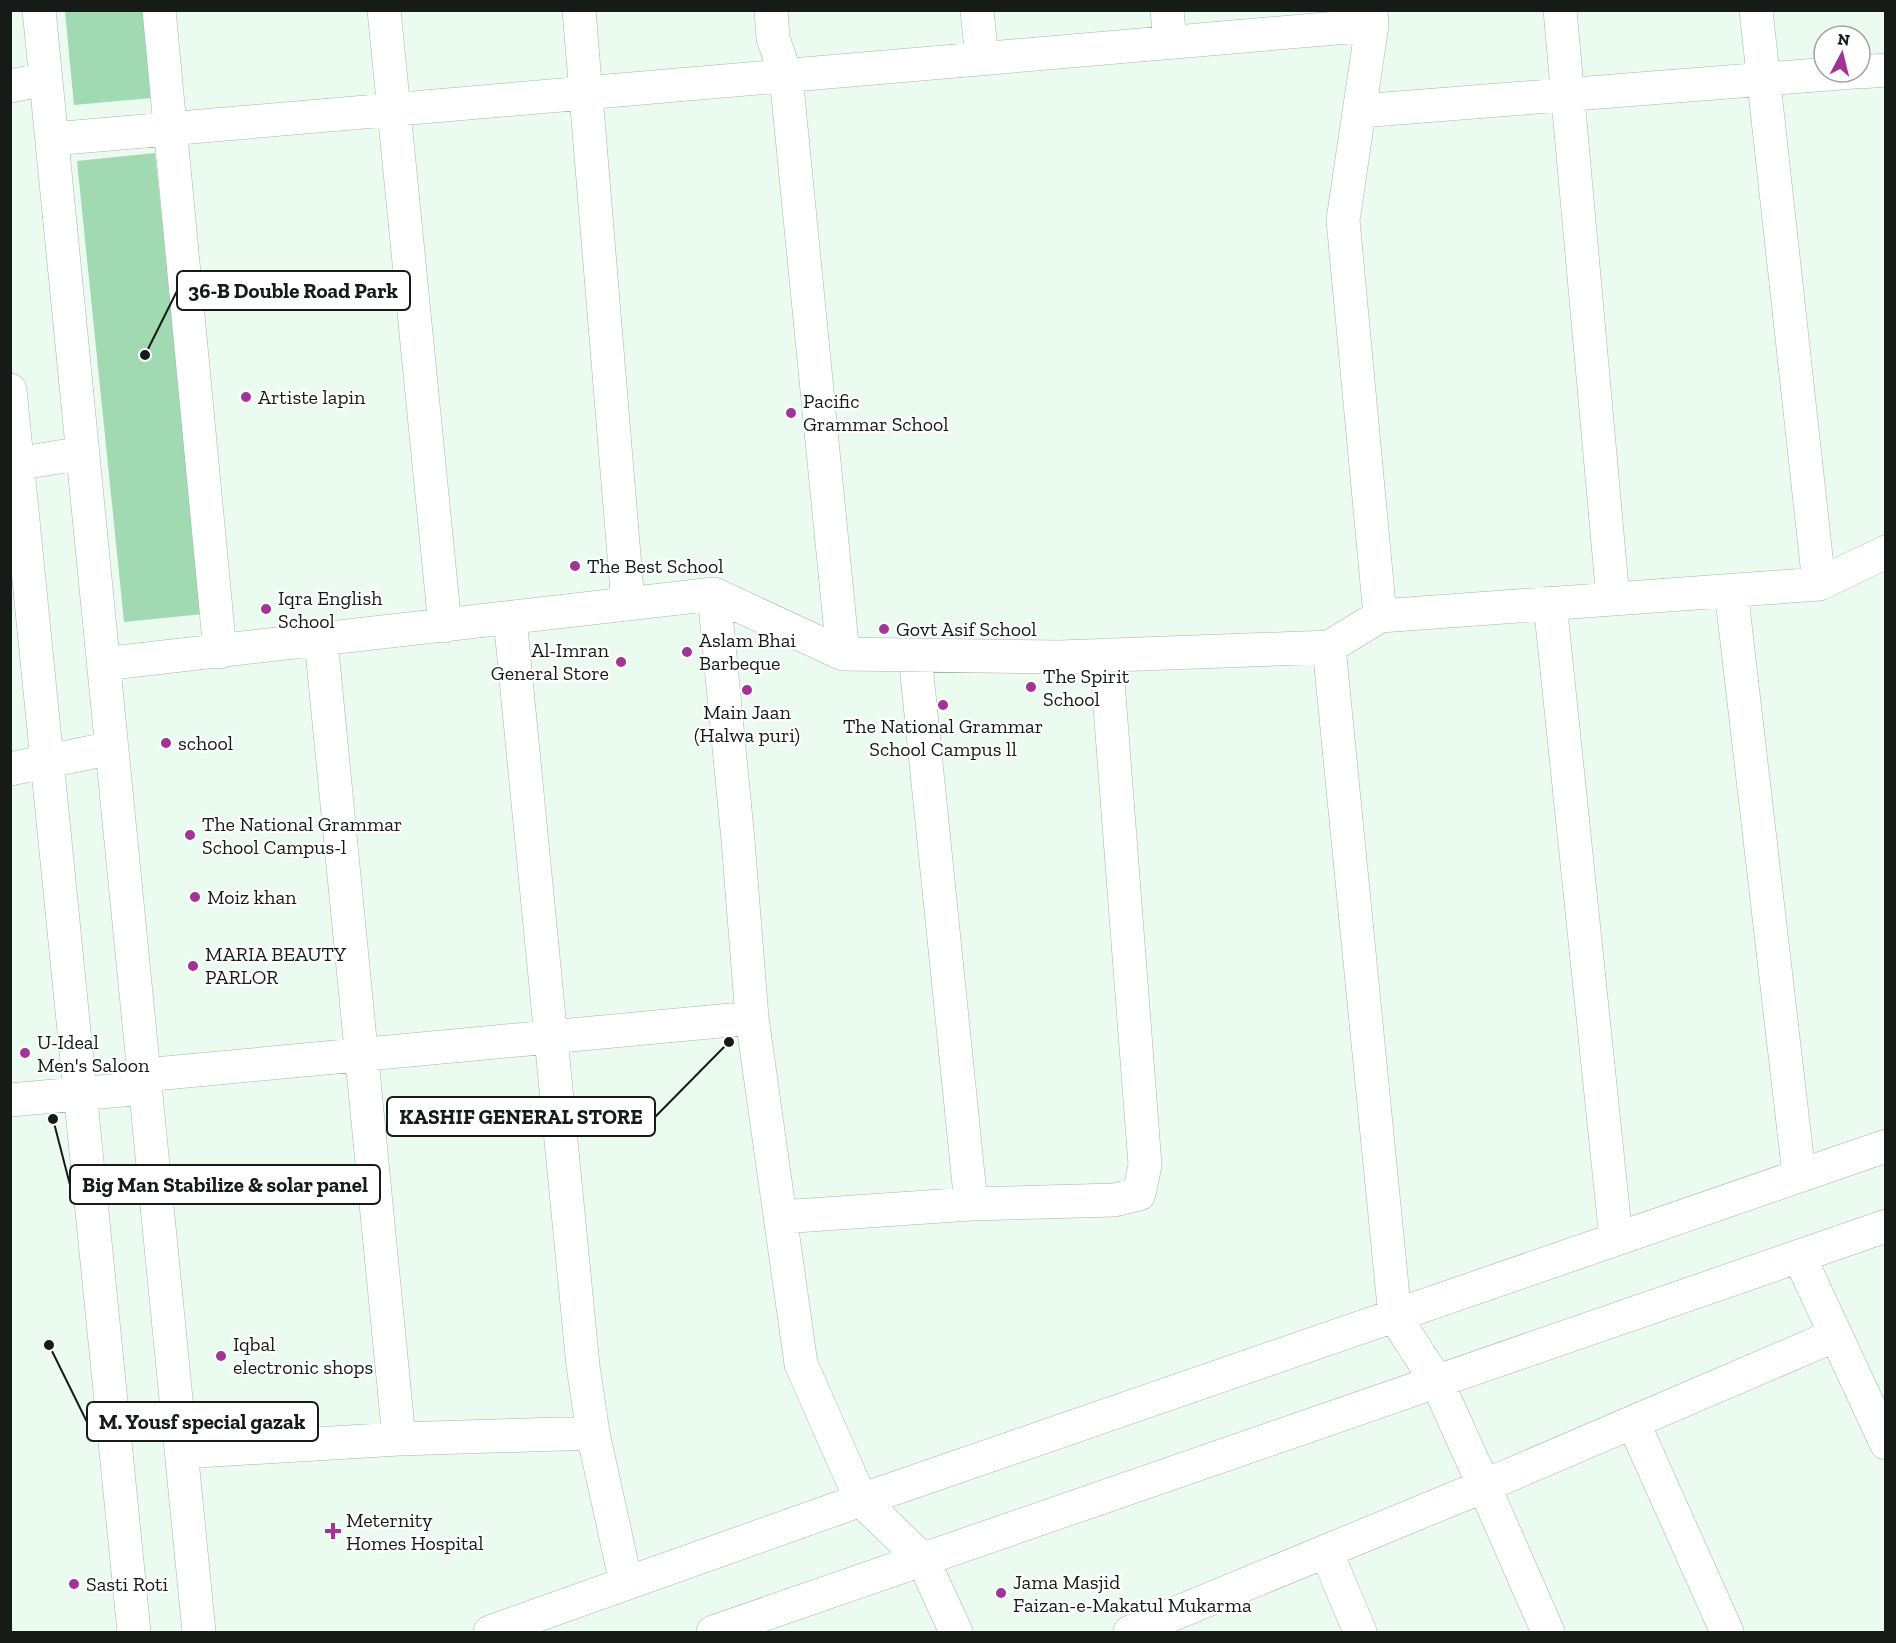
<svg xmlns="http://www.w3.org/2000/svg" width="1896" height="1643" font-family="'Zilla Slab',serif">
  <rect width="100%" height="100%" fill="#ecfbf0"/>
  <path fill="#a0d9b2" d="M65 11H143L151 98 74 105Z
    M155 153 203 614 124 622 77 161Z"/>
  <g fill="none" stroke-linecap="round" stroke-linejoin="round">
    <g stroke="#a7b5ab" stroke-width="34">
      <path id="minor" d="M39 10 199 1632
        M159 10 220 652
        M384 10 445 626
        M579 10 628 604
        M771 10 773 38 786 76 843 654
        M977 10 982 59
        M1167 10 1170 42
        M1560 10 1613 599
        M1756 10 1819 584
        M1860 72 1886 70
        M10 86 46 79
        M1360 111 1854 72
        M52 139 1372 25
        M10 390 134 1632
        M10 465 83 453
        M1731 590 1799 1175
        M714 594 738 840 752 1018 801 1364 861 1500 923 1560 956 1632
        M1550 603 1616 1239
        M1380 616 1819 584 1886 552
        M510 618 583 1366 593 1433 626 1583
        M321 640 399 1439
        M915 655 971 1204
        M103 664 714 594 843 654 1060 657 1329 647
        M10 769 112 748
        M144 1075 752 1018
        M10 1100 145 1088
        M780 1217 971 1204 1114 1200 1139 1194 1145 1165 1106 655
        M1799 1256 1886 1443
        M1633 1422 1727 1632
        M181 1452 399 1439 593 1433
        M1326 1551 1360 1632
        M490 1632 861 1500 1886 1146
        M713 1632 1886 1226
        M1130 1632 1484 1486 1437 1382 1395 1317 1329 647 1380 616 1343 220 1372 25 1371 10
        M1548 1632 1484 1486 1836 1335"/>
    </g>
    <use href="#minor" stroke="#fff" stroke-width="33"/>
  </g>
  <g fill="#a13494" stroke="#fff" stroke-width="2">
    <circle cx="246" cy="397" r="6"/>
    <circle cx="791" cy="413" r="6"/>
    <circle cx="575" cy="566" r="6"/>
    <circle cx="266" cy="609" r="6"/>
    <circle cx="884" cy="629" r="6"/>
    <circle cx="687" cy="652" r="6"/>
    <circle cx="621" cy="662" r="6"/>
    <circle cx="1031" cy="687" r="6"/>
    <circle cx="747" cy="690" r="6"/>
    <circle cx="943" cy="705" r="6"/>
    <circle cx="166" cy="743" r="6"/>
    <circle cx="190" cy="835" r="6"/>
    <circle cx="195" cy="897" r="6"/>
    <circle cx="193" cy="966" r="6"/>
    <circle cx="25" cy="1053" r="6"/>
    <circle cx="221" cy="1356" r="6"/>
    <path d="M330 1522h6v6h6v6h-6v6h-6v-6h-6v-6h6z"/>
    <circle cx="74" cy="1584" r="6"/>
    <circle cx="1001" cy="1593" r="6"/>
  </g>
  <g text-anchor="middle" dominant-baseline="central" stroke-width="4.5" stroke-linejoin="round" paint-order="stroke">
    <g font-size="20" fill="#161b18" stroke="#fff" text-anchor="start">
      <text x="258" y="397">Artiste lapin</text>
      <text x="803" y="401">Pacific<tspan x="803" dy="23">Grammar School</tspan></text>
      <text x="587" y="566">The Best School</text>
      <text x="278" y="598">Iqra English<tspan x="278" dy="23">School</tspan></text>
      <text x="896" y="629">Govt Asif School</text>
      <text x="699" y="640">Aslam Bhai<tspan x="699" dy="23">Barbeque</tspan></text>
      <text x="609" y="650" text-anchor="end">Al-Imran<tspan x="609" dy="23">General Store</tspan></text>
      <text x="1043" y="676">The Spirit<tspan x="1043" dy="23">School</tspan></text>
      <text x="747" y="712" text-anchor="middle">Main Jaan<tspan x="747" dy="23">(Halwa puri)</tspan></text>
      <text x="943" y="726" text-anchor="middle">The National Grammar<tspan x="943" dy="23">School Campus ll</tspan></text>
      <text x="178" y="743">school</text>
      <text x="202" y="824">The National Grammar<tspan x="202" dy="23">School Campus-l</tspan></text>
      <text x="207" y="897">Moiz khan</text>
      <text x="205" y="954">MARIA BEAUTY<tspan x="205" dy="23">PARLOR</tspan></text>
      <text x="37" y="1042">U-Ideal<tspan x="37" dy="23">Men's Saloon</tspan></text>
      <text x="233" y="1344">Iqbal<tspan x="233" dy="23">electronic shops</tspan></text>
      <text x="346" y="1520">Meternity<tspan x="346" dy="23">Homes Hospital</tspan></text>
      <text x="1013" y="1582">Jama Masjid<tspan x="1013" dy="23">Faizan-e-Makatul Mukarma</tspan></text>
      <text x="86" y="1584">Sasti Roti</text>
    </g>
  </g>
  <path fill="none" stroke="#161b18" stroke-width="2" d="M145 355L177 291M729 1042L655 1117M53 1119L70 1185M49 1345L87 1422"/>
  <g fill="#161b18" stroke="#fff" stroke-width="2">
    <circle cx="145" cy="355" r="6"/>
    <circle cx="729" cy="1042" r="6"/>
    <circle cx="53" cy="1119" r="6"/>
    <circle cx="49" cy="1345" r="6"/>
  </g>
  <g fill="#fff" stroke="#161b18" stroke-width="2">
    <rect x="177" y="271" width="233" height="39" rx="6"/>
    <rect x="387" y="1097" width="268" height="39" rx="6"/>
    <rect x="70" y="1165" width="310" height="39" rx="6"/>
    <rect x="87" y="1402" width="231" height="39" rx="6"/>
  </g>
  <g font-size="21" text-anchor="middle" font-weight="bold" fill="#161b18">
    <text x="293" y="298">36-B Double Road Park</text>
    <text x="521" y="1124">KASHIF GENERAL STORE</text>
    <text x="225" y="1192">Big Man Stabilize &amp; solar panel</text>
    <text x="202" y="1429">M. Yousf special gazak</text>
  </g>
  <rect width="1896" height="1643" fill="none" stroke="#161b18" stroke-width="24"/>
  <g transform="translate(1842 54) rotate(7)"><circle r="28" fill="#ffffff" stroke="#a2a4a3" stroke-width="1.5"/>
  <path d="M0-4.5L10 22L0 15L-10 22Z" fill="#a13494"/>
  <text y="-9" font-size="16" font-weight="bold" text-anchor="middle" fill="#161b18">N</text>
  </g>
</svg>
